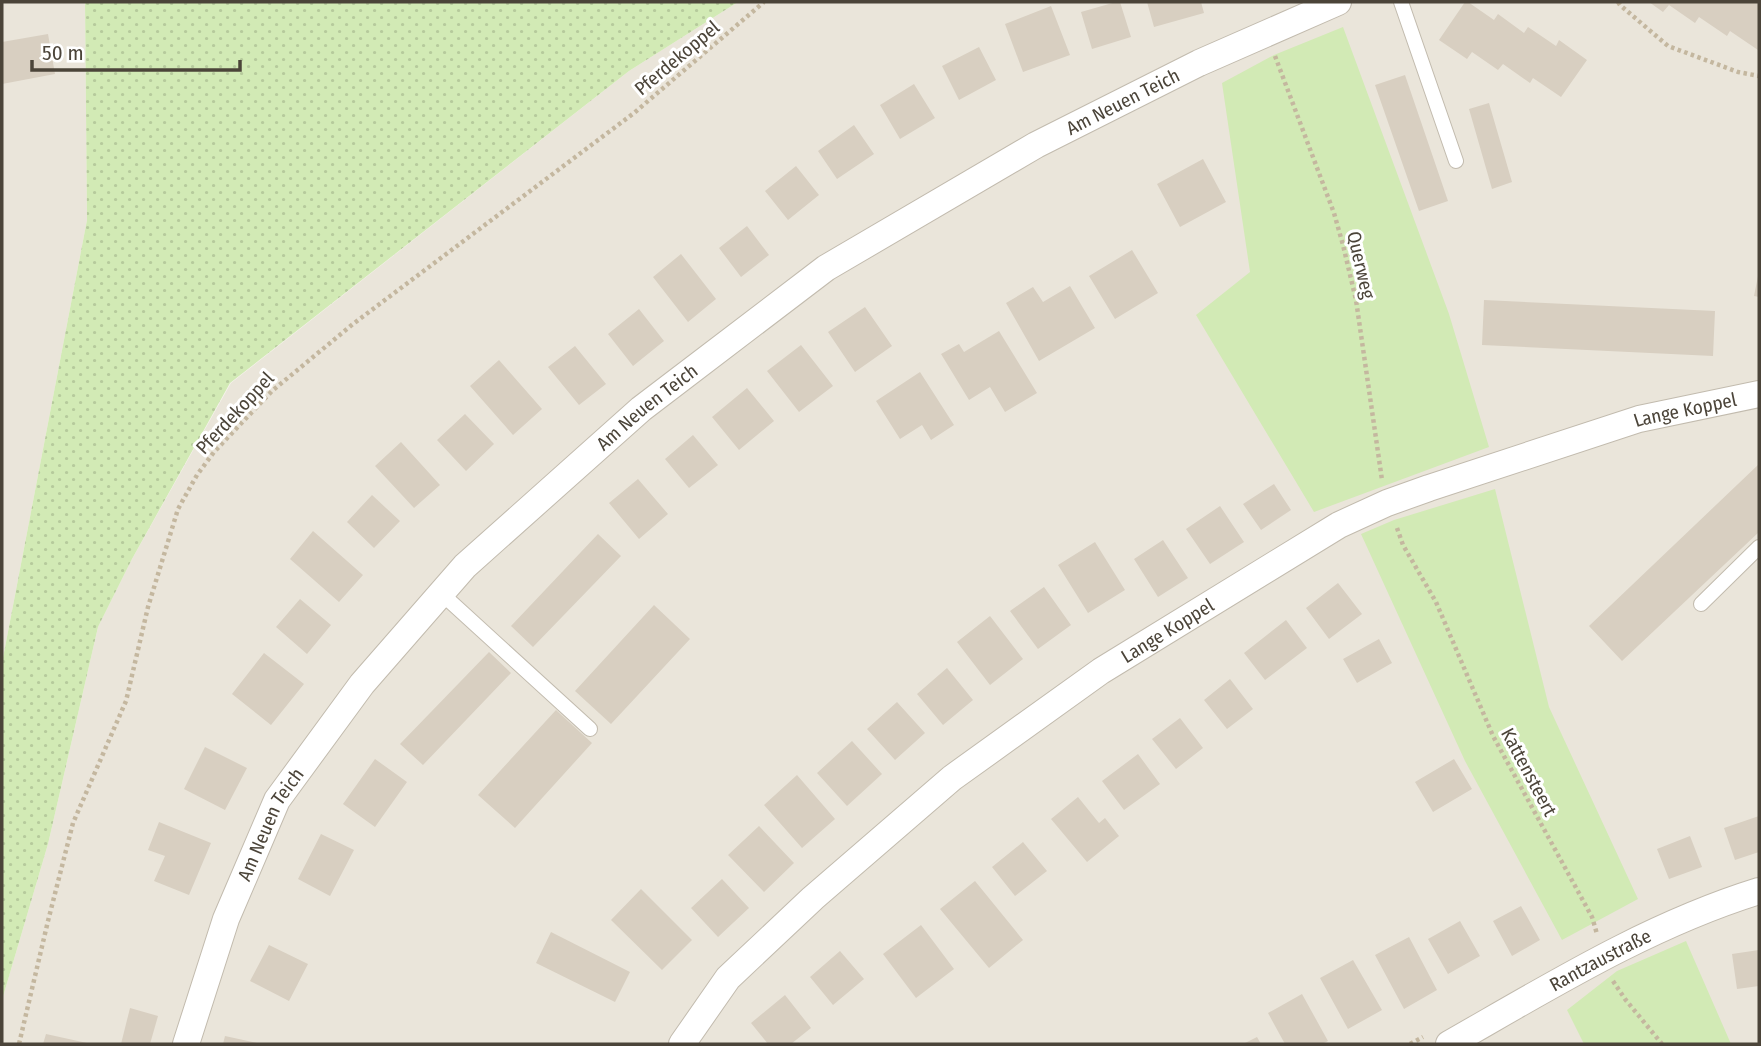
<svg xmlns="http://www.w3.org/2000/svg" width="1761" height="1046" font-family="'Fira Sans Condensed',sans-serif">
  <defs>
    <pattern id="grass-dots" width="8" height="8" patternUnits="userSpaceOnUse" patternTransform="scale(1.75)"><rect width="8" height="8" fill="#d2eab5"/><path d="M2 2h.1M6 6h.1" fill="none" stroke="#b6ca9c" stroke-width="1.8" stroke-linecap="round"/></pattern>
  </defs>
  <rect width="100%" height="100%" fill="#f6f3ec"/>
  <path fill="#eae5da" d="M2 2H85L87 220 2 663Z
    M738 2H1759V1044H2V1000L48 844 98 627 132 559 231 383 629 71Z"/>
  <path fill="url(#grass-dots)" d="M85 2H738L629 71 230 383 132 559 98 627 48 844 2 1000V663L87 220Z"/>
  <path fill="#d2eab5" d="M1343 27 1449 314 1489 447 1314 512 1196 315 1250 272 1222 83 1274 55Z
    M1495 489 1549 707 1638 899 1562 940 1465 761 1361 534 1394 520Z
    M1686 941 1731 1044H1584L1567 1010 1617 971Z"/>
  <path fill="#d8cfc1" d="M1116 2H1120L1131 37 1092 49 1081 12Z
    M1147 2H1201L1204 13 1154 27Z
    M1465 2H1468L1494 20 1498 14 1524 33 1528 27 1556 46 1559 40 1587 60 1561 97 1533 78 1530 83 1503 64 1498 70 1472 52 1467 59 1439 40Z
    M1649 2H1759V48L1758 50 1730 31 1727 36 1699 17 1695 23 1669 5 1663 12Z
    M1051 6 1070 55 1023 72 1005 24Z
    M48 34 55 74 2 84V42Z
    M979 47 996 80 959 100 942 66Z
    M1405 75 1448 201 1419 211 1375 85Z
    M914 84 935 118 900 139 880 105Z
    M1489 103 1512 182 1492 189 1469 109Z
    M854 125 874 154 837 179 818 151Z
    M1203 159 1226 202 1180 227 1157 184Z
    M796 166 819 195 788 220 765 191Z
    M747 226 769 255 741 277 719 248Z
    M1132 250 1158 293 1115 319 1089 276Z
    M681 254 716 299 688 322 653 277Z
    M1758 276H1759V297L1754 296Z
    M1070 286 1095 328 1039 361 1006 303 1033 287 1043 302Z
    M1484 300 1715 311 1713 356 1482 345Z
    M865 307 892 346 855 372 828 332Z
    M639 309 664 341 633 366 608 334Z
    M999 331 1037 393 1005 412 990 387 969 400 941 354 959 344 964 352Z
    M801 345 833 386 799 412 767 371Z
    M575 346 606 384 579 405 548 367Z
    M499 360 542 409 513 435 470 386Z
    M920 372 954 425 931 440 922 425 900 439 876 401Z
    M747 388 774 421 739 450 712 417Z
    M465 414 494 444 466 471 437 440Z
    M693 435 718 465 689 488 665 459Z
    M401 442 440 485 414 508 375 466Z
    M1759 464V532L1622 661 1589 626Z
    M638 479 668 514 639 539 609 503Z
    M1274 484 1291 510 1261 530 1243 504Z
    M372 495 400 521 374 548 347 522Z
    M1220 506 1244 542 1210 564 1186 529Z
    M313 531 363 575 339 602 290 559Z
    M598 534 621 556 533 647 511 626Z
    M1163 540 1188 578 1158 597 1134 559Z
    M1095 542 1125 590 1088 613 1058 565Z
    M1338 583 1362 614 1329 639 1306 608Z
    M1044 587 1071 625 1038 649 1010 611Z
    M300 599 331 625 307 654 276 627Z
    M654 605 690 639 611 724 575 691Z
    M990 616 1023 659 990 685 957 642Z
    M1286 620 1307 648 1265 680 1244 653Z
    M1379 639 1392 663 1357 683 1343 659Z
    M489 652 511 673 423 765 400 744Z
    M264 653 304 684 271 725 232 694Z
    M947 668 973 700 943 725 917 694Z
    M1230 679 1253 709 1227 729 1204 700Z
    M897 702 925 733 895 760 867 729Z
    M556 710 592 743 515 828 478 795Z
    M1180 718 1203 748 1176 769 1152 739Z
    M852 741 882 774 847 806 817 773Z
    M205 747 247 768 225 810 184 789Z
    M1138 754 1160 784 1124 810 1102 781Z
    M375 759 407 782 375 827 343 804Z
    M1454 759 1472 789 1433 812 1415 782Z
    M797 775 835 819 802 848 764 805Z
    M1078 797 1099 823 1105 818 1119 836 1087 862 1051 819Z
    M1759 816V852L1735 860 1724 828Z
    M159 822 211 843 189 895 154 881 165 856 148 850Z
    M759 826 794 863 764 892 728 855Z
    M321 834 354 850 330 896 298 879Z
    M1690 836 1702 867 1669 879 1657 849Z
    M1023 842 1047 871 1015 896 992 867Z
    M722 879 749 908 718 937 691 908Z
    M975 881 1023 940 989 968 940 909Z
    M641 889 692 940 662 970 611 920Z
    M1521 906 1540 940 1512 956 1493 921Z
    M1460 921 1480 956 1448 974 1428 939Z
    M921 925 954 969 916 998 883 954Z
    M551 932 630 972 615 1002 536 963Z
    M1409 937 1437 990 1404 1009 1375 955Z
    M269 945 308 964 289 1001 250 981Z
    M1759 950V986L1737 989 1732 954Z
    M840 951 864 979 833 1005 810 977Z
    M1353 960 1382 1010 1348 1029 1320 978Z
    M1302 994 1328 1041 1322 1044H1285L1268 1013Z
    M785 995 811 1028 791 1044H768L751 1023Z
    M130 1008 158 1016 150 1044H121Z
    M46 1034 87 1043V1044H43Z
    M225 1036 257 1043 256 1044H223Z
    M1257 1037 1261 1044H1243Z"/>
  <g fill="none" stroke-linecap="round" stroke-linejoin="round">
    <g stroke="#c2bbae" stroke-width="16">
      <path id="service" d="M1401 2 1456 161
        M441 593 590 729
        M1701 604 1759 547"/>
    </g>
    <g stroke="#c2bbae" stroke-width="28">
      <g id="minor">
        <path id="s1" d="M186 1044 226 919 277 800 362 684 465 566 641 409 826 268 1036 145 1199 63 1338 2"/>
        <path id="s2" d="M682 1044 728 978 813 898 952 778 1101 671 1339 525 1387 503 1429 488 1639 419 1759 394"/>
        <path id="s3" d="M1449 1044C1549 987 1649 925 1759 891"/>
      </g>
    </g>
    <path stroke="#c4b79f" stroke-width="4.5" stroke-dasharray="3.5 3.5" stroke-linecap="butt" d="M1618 2 1620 5 1668 46 1738 72 1759 76
      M1275 56 1334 213 1343 245 1356 300 1382 480
      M1397 528 1403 545 1436 602 1493 736 1592 917 1597 934
      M1613 981 1625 999 1662 1044
      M19 1044 48 921 73 823 126 701 148 607 178 509 197 475 214 452 272 391 353 324 634 113 764 2
      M1410 1044 1423 1037"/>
    <use href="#service" stroke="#fff" stroke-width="14"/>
    <use href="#minor" stroke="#fff" stroke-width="26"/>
  </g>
  <g text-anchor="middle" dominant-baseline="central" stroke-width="6" stroke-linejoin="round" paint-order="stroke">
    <g font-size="19" fill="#4b4439" stroke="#fff">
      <text transform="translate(677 58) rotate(-40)">Pferdekoppel</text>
      <text stroke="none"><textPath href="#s1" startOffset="1370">Am Neuen Teich</textPath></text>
      <text transform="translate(1361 265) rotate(77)">Querweg</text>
      <text stroke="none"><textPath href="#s1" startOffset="803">Am Neuen Teich</textPath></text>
      <text stroke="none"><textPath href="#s2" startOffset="1209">Lange Koppel</textPath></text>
      <text transform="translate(235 413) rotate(-47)">Pferdekoppel</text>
      <text stroke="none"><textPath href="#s2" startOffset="642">Lange Koppel</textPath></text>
      <text transform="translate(1529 772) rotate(62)">Kattensteert</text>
      <text stroke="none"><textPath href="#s1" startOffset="236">Am Neuen Teich</textPath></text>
      <text stroke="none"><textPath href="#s3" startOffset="173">Rantzaustraße</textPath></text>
    </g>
  </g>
  <rect width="1761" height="1046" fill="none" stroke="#4b4439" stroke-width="7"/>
  <path d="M32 60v10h208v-10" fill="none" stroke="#4b4439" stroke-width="3.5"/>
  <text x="42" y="60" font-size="21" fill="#4b4439" stroke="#ffffff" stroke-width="5" paint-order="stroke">50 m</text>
</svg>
